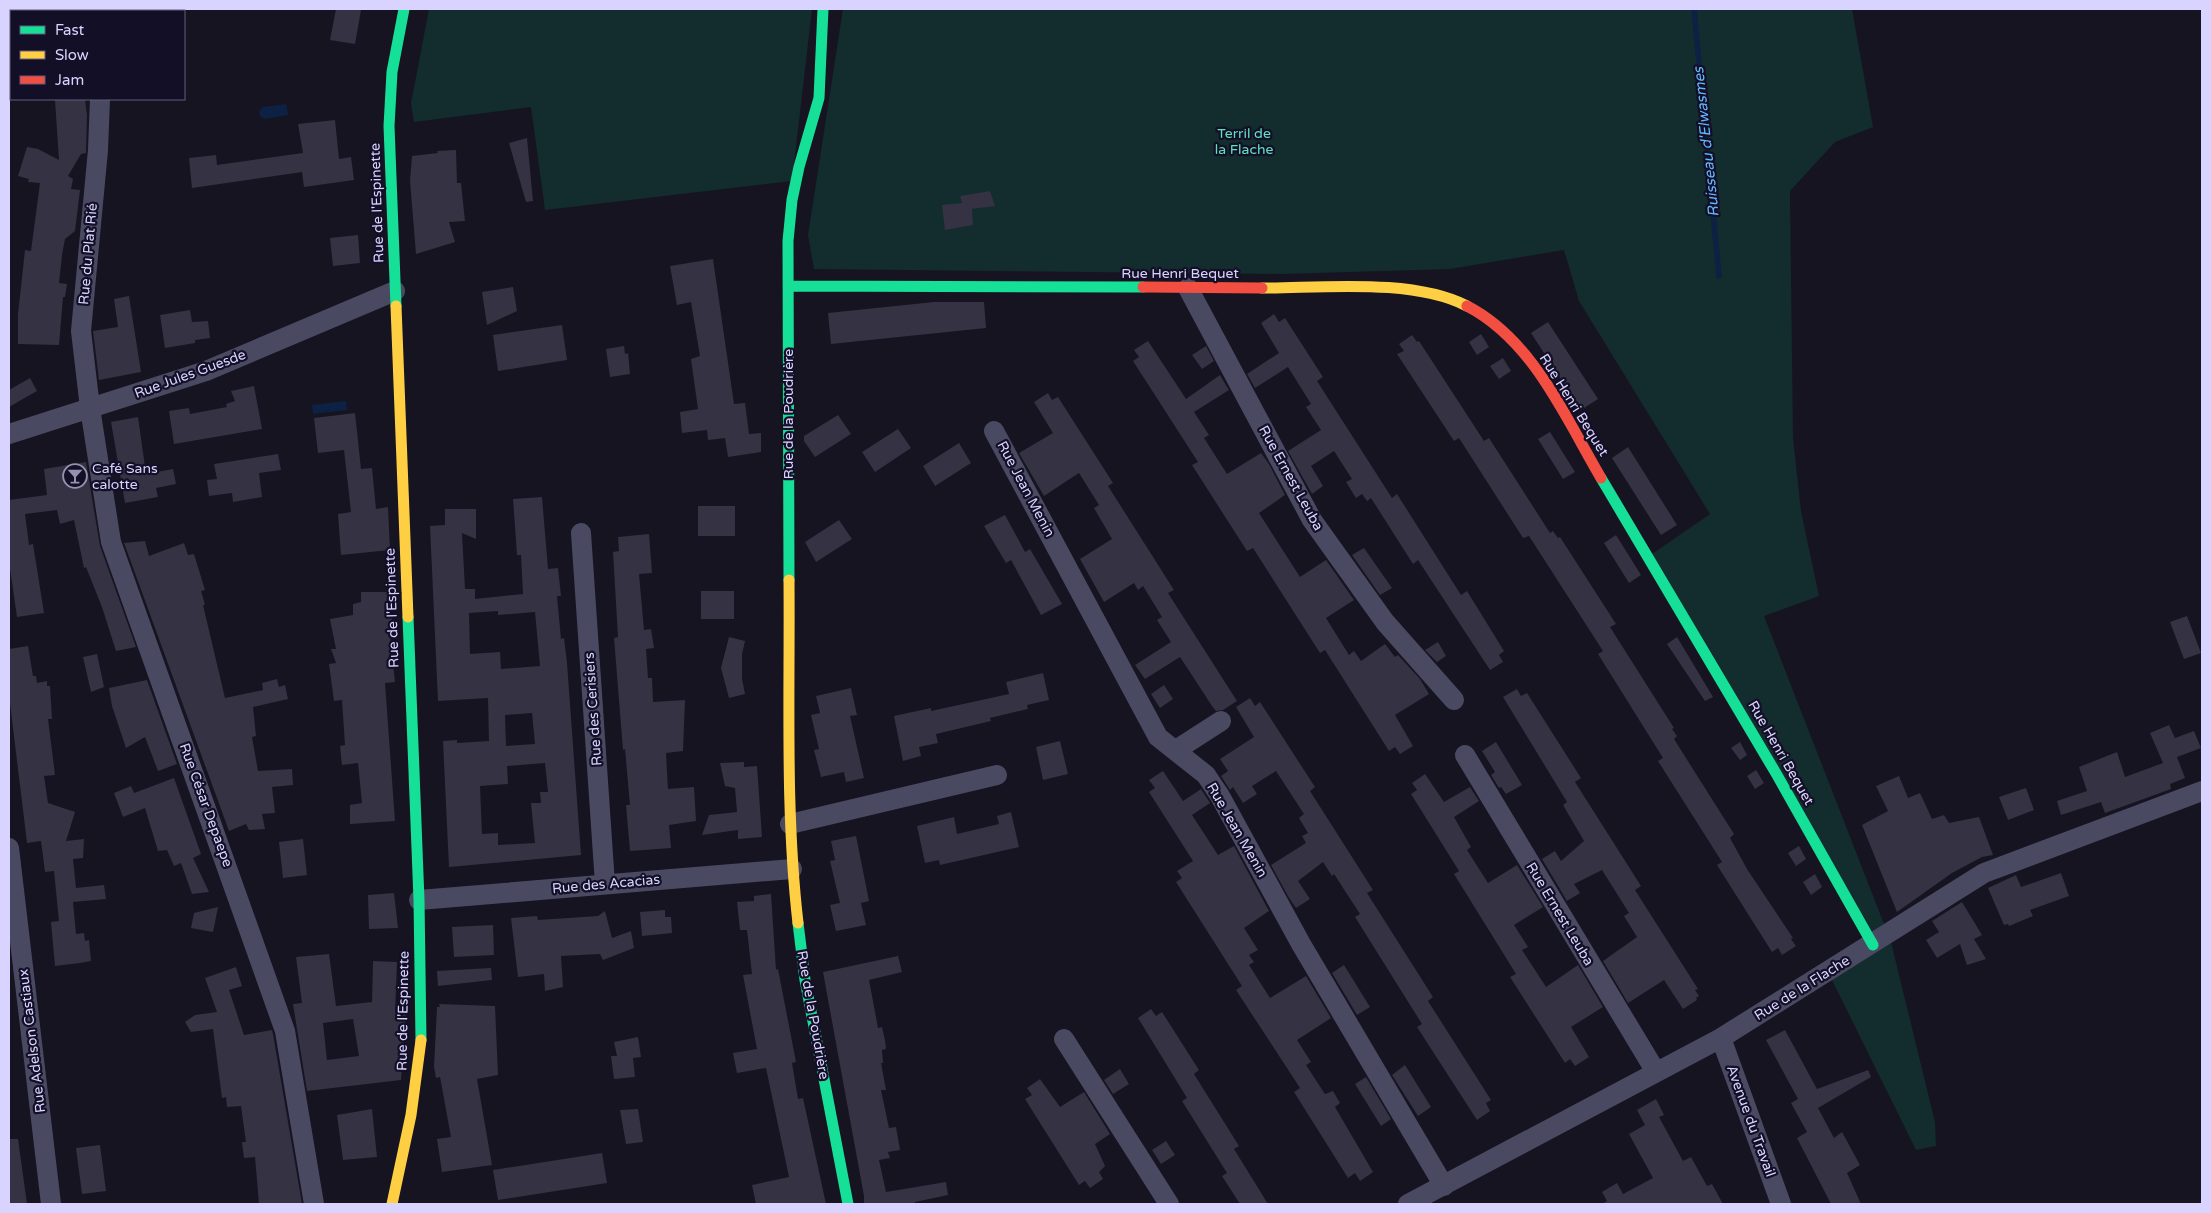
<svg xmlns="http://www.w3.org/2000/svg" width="2211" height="1213" font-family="'Varela Round',sans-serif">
  <rect width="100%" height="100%" fill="#161421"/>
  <path fill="#132c2d" d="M429 9H812L792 181 545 210 531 107 414 122 411 103Z
    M843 9H1852L1873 127 1835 142 1790 191 1793 438 1801 511 1819 596 1764 616 1891 942 1935 1122 1936 1146 1916 1150 1830 976 1880 945 1652 554 1710 514 1579 301 1564 250 1450 269 1283 274 814 269 808 235Z"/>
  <path fill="#0d2144" d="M286 104 288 115 264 119 260 116 259 111 263 107Z
    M346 401 347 410 313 414 312 405Z"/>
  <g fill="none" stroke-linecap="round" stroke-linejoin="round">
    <path stroke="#0d2144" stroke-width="5.5" d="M1694 9 1719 276"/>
  </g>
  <path fill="#343243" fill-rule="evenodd" d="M336 9 361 10 355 44 330 40Z
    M85 99 87 115 86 153 81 154 68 176 73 179 71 189 80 190 75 231 65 239 62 255 59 283 67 284 65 297H63L59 345 18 344V314L25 250 31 251 40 183 28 182 29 179 18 176 27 147 38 149 59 160 55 100Z
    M335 120 339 159 351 157 354 180 304 187 302 172 192 188 189 158 216 155 217 165 303 153 298 124Z
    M527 138 533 201 526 202 509 143Z
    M456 150 457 183H461L465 221 449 222 455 242 416 254 410 181 412 156 438 153 437 151Z
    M990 191 995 206 972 209 973 225 945 230 942 205 962 203 960 196Z
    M358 235 360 263 333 266 330 238Z
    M713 259 734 404 745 403 749 434 761 433V452L728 457 725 438 708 440 707 430 682 433 680 412 698 409 691 359 700 356 691 302 677 305 670 266Z
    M513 287 517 311 487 325 482 292Z
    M129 296 141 372 99 380 93 331 118 327 114 299Z
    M934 302H984L986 328 831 344 828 313Z
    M190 310 192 322 208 321 210 338 195 340V343L165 348 160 315Z
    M1274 314 1279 322 1285 318 1312 360 1323 377 1317 381 1392 498 1397 494 1461 595 1467 591 1504 651 1499 655 1503 662 1490 670 1418 560 1413 564 1371 498 1367 501 1362 494 1356 498 1346 482 1352 479 1334 451 1311 466 1323 486 1312 494 1288 451 1321 430 1306 407 1311 404 1288 367 1255 388 1247 374 1279 353 1261 323Z
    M1548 322 1598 399 1581 410 1531 333Z
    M562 325 567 360 498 371 493 335Z
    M1481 334 1489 347 1477 355 1469 342Z
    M1412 335 1417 342 1419 341 1484 441 1489 438 1550 533 1553 531 1558 538 1560 537 1616 624 1610 627 1674 728 1672 729 1677 736 1674 739 1734 834 1730 838 1747 869 1793 938 1791 939 1796 946 1782 955 1778 948 1772 952 1717 865 1722 862 1658 761 1663 758 1598 654 1603 651 1529 536 1523 538 1459 438 1454 441 1397 354 1404 351 1399 344Z
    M1148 341 1186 399 1220 375 1227 387 1229 390 1194 412 1209 435 1204 438 1227 474 1261 453 1269 464 1285 495 1259 513 1300 577 1326 560 1354 600 1326 618 1349 655 1354 651 1361 661 1385 644 1395 657 1398 655 1420 679 1429 694 1395 715 1413 746 1400 754 1395 747 1389 751 1325 650 1320 653 1253 548 1247 551 1192 465 1198 462 1133 361 1139 357 1134 350Z
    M624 346 625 354 628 353 630 374 610 377 606 349Z
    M1206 346 1214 361 1202 369 1192 355Z
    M1503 358 1511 371 1499 379 1490 366Z
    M30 378 37 391 9 407V390Z
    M254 386 262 429 174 444 169 411 189 408 190 414 227 407 226 404 235 401 231 391Z
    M1048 393 1052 400 1058 397 1113 483 1108 486 1174 590 1168 593 1237 701 1223 710 1216 711 1212 706 1180 657 1145 679 1135 665 1171 642 1157 620 1162 617 1143 586 1138 590 1134 583 1104 602 1080 559 1112 539 1094 508 1099 505 1079 473 1044 496 1019 453 1053 433 1034 402Z
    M355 413 361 469 372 468 376 509 388 507 390 550 341 555 338 514 351 512 344 450 318 453 314 418Z
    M838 415 851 434 815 457 804 441V436Z
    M138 417 146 474 173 469 176 484 156 488 158 497 125 503 111 422Z
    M898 429 911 448 875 472 862 452Z
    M1550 432 1575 472 1563 479 1538 439Z
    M959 443 971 463 935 486 923 466Z
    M1628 447 1677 525 1661 535 1612 458Z
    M278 454 281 470 259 473 262 497 233 502 232 493 209 496 207 480 217 479 214 464Z
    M86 462 100 546 136 647 116 651 102 607 86 567 84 568 74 520 60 524 57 510 25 514 29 545 33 544 44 613 17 617 9 562V500L47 495 44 469Z
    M542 497 548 569 558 568 561 596H557L561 639 564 638 567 663 581 855 449 867 443 741 457 740V743L489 741 488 698 438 701 430 526 445 525V509H476V539L462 533 465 589H475V599L523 594 521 555H517L513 499ZM498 611V615L535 612 540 666 501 669 500 652 470 654 469 613ZM532 713 535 744 506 746 505 715ZM545 763 548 792H540L541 803H531L535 843 498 845V833L482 834 480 786 508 784 507 766Z
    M698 506H735V536H698Z
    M1005 515 1025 552 1030 549 1062 604 1041 615 1011 560 1006 563 984 526Z
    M839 520 852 539 816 562 805 542Z
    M649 534 652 573 639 574 644 630 651 629 654 648 646 649 648 678H652L653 702 685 700 683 751 666 753 668 789 694 787 696 821 669 825 671 848 630 851 626 805H630L625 749 623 750 614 638 618 637 613 552 619 551 618 537Z
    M1616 535 1641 575 1629 583 1604 543Z
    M145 541 149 556 184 543 188 555 194 554 205 590 201 591 205 605H203L225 698 263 690 262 683 277 679 279 687 285 685 288 699 253 707 256 736 252 737 258 771 292 769 293 785 272 787 275 813 262 814 265 829 249 830 246 824 229 831 124 543Z
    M1364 548 1392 588 1380 595 1352 555Z
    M701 591H734V619H701Z
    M361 592H391L393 637H390L395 682 385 683 395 821 350 824V805L362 803 358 763 342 765 340 746 345 745 342 700 334 701 329 664 336 663 331 649H336L330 619 353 615V604L361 602Z
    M2187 616 2201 653 2184 659 2170 622Z
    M729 637 745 641 742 654V679L745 694 729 698 721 668Z
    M1677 637 1713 697 1705 701 1667 644Z
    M1438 642 1446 656 1437 662 1425 650Z
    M28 646 33 676H36L37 683 47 681V686H50L52 719H48L55 775 44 776 48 803 75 812 66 841 84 839 83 858 73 859 76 888 104 885 106 899 73 902 76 934 84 933 85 941 89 940 91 961 80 963 55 966 51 922 59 921 54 871 45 872 41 841 27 843 9 695V649Z
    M97 654 104 687 91 692 83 657Z
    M1043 673 1049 700 1027 705 1028 709 990 718 991 721 936 734 938 743 919 747 921 756 903 761 894 716 931 708V711L1009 694 1006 682Z
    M147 680 177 764 158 771 145 737 126 748 112 706 109 688Z
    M1164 685 1173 699 1160 708 1151 694Z
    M851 688 857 715 850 716 864 778 846 782 844 772 821 777 814 750 819 749 811 715 820 713 816 696Z
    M1517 689 1521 696 1527 693 1581 778 1575 782 1641 886 1635 890 1698 989 1695 990 1699 996 1696 998 1697 1000 1683 1009 1664 980 1628 1003 1603 961 1637 937 1624 916 1629 913 1602 870 1574 884 1580 893 1567 901 1542 859 1555 851 1561 861 1584 841 1563 805 1567 802 1503 697Z
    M1250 698 1255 706 1260 702 1315 787 1310 791 1373 890 1367 893 1433 997 1428 1001 1491 1100 1486 1103 1490 1111 1477 1120 1417 1027 1422 1024 1360 925 1355 917 1360 914 1334 874 1332 876 1323 862 1298 881 1310 899 1296 908 1289 898 1271 865 1306 843 1302 836 1308 833 1299 818 1304 814 1276 771 1252 786 1257 794 1243 803 1233 787 1230 790 1221 776 1228 771 1220 759 1254 737 1236 707Z
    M2169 725 2175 738 2194 731 2201 748 2177 757 2185 778 2170 784 2171 789 2105 813 2101 802 2061 815 2057 801 2087 791 2079 767 2117 752 2125 777 2163 763 2150 733Z
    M1060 741 1068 774 1043 780 1036 747Z
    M1496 742 1522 785 1506 794 1501 787 1499 788 1491 775 1495 772 1482 751Z
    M1740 742 1747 755 1740 760 1731 748Z
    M744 762V767L757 766 762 837 738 839V830L702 835 709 815 737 812 735 788 725 786 720 763Z
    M1756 770 1764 783 1755 789 1747 776Z
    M1163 771 1183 801 1201 789 1210 803 1192 815 1218 855 1234 846 1269 911 1244 928 1258 950 1249 955 1254 962 1249 965 1270 998 1306 976 1331 1018 1297 1040 1311 1062 1306 1065 1325 1094 1333 1091 1340 1103 1335 1107 1373 1172 1360 1181 1355 1173 1348 1178 1294 1092 1300 1088 1236 990 1242 986 1176 882 1182 878 1177 871 1193 861 1149 792 1155 788 1149 780Z
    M1425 774 1444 802 1470 787 1479 801 1454 817 1471 847 1467 850 1488 883 1517 865 1543 907 1514 925 1528 947 1522 950 1546 987 1578 965 1603 1007 1571 1027 1589 1057 1575 1066 1570 1059 1565 1063 1510 977 1516 974 1454 874 1459 871 1411 794 1417 790 1412 783Z
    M1899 776 1908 798 1920 793 1932 819 1944 815 1949 823 1979 817 1993 855 1982 857 1952 873 1897 912 1862 825 1888 811 1876 786Z
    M174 778 201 854 193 858 209 892 192 894 181 863 174 866 167 850 158 851 145 808 123 817 114 793 131 786 134 793Z
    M2026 788 2034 810 2008 820 1999 797Z
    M1011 812 1019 847 940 865 939 860 925 863 917 826 954 817 957 834 999 824 997 816Z
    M856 836 869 901 861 903 866 925 836 931 830 905 840 903 830 861 835 860 831 841Z
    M303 839 307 875 283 878 279 842Z
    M1799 846 1806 859 1796 866 1788 853Z
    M2061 873 2069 896 2030 910 2033 916 2009 926 2008 924 2004 925 1988 888 2016 875 2021 887Z
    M1815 874 1822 887 1811 895 1803 882Z
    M394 893 398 928 369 929 368 895Z
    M771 894 776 970 778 969 796 1062 792 1063 798 1099 803 1098 826 1204H756L752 1185 789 1177 766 1068 737 1073 733 1053 757 1049 743 975 752 974 747 930H740L737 902 754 901V896Z
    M1962 902 1982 935 1974 939 1986 959 1967 965 1960 944 1937 958 1926 940 1939 932 1932 921Z
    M218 907 213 932 191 928 194 913Z
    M665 910V917H671L672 933 642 936 640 912Z
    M605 911 612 938 631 931 634 948 603 960 600 954 561 956 563 987 545 991 544 974 518 977 511 918 537 916 538 920 598 916Z
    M493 925 494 955 454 957 452 927Z
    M329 954 336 1006 372 1002 373 961 397 962 395 1013 406 1012 401 1080 307 1091 293 1004 302 1003 296 957ZM353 1019 359 1056 327 1060 323 1023Z
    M898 956 902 972 869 980 878 1028 882 1027 885 1040 886 1049 882 1050 883 1063H881L886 1090H881L889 1128 896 1127 900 1150 888 1152 890 1158 879 1160 886 1192 946 1182 948 1195 915 1202V1204H864V1196L823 972Z
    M1344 965 1370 1007 1357 1015 1332 973Z
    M236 967 242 986 229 990 244 1035 272 1030 273 1034 302 1204H259L255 1157 244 1158 242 1142H246L241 1106 227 1107 226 1097 222 1098 213 1029 191 1032 185 1022 195 1015 217 1012 205 978Z
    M491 968 492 980 438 986 437 971Z
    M439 1004 495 1006 498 1075 477 1079 492 1165 442 1172 437 1139 451 1137 440 1077 436 1078 434 1067 437 1007H440Z
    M1151 1009 1156 1016 1162 1012 1199 1070 1194 1074 1239 1146 1234 1149 1268 1204H1240L1222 1176 1227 1173 1182 1101 1187 1098 1138 1018Z
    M1785 1030 1817 1089 1868 1070 1871 1077 1818 1108 1834 1138 1842 1132 1860 1165 1847 1173 1861 1204H1831L1797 1138 1807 1132 1791 1103 1798 1099 1766 1040Z
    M638 1037 641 1057 633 1058 635 1077 614 1079 611 1056H617L614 1042Z
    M1405 1065 1431 1107 1418 1116 1392 1075Z
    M1120 1069 1129 1084 1113 1094 1104 1080Z
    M1366 1077 1391 1119 1381 1126 1355 1084Z
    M1040 1079 1060 1107 1084 1092 1110 1134 1095 1144 1105 1166 1099 1172 1103 1179 1090 1188 1085 1181 1079 1185 1025 1099 1032 1095 1027 1088Z
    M1656 1099 1664 1115 1659 1117 1683 1161 1691 1157 1707 1186 1712 1184 1723 1204H1602L1607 1201 1602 1192 1617 1183 1623 1194 1653 1178 1629 1134 1645 1125 1637 1110Z
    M372 1109 377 1157 343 1160 337 1115Z
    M638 1109 643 1142 626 1144 620 1110Z
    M9 1139H18L27 1204H9Z
    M1166 1141 1175 1155 1161 1164 1152 1150Z
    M100 1145 106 1191 82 1194 76 1148Z
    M602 1153 607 1183 498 1200 493 1170Z"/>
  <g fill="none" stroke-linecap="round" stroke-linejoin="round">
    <path stroke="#4a4962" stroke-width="20" d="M84 9 85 11
      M100 99 98 150 81 331 90 408 111 542 285 1031 314 1204
      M1188 288 1312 520 1385 622 1454 700
      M994 431 1158 737 1206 775 1220 796 1301 944 1444 1186
      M9 434 206 371 395 291
      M581 533 605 884
      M1176 750 1221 721
      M1465 755 1656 1072
      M790 824 997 775
      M9 848 51 1204
      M419 900 792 869
      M1721 1038 1781 1204
      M1064 1039 1169 1204
      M1408 1204 1721 1038 1984 873 2202 791"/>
    <path stroke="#16e098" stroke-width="11" d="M788 286 1143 287
      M396 306 389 126 392 72 404 9
      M1601 478 1777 775 1873 945
      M789 580 788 241 792 200 799 167 819 98 823 9
      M408 617 419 900 421 1040
      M798 923 805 980 848 1204"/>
    <path stroke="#ffcf43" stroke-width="11" d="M1262 288C1322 288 1413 278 1467 306
      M396 306 408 617
      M789 580C790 695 785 810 798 923
      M392 1204 411 1115 421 1040"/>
    <path stroke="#f24e42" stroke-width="11" d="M1143 287 1262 288
      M1467 306C1533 340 1565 417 1601 478"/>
  </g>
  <defs>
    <g id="bar-ring" transform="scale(1.25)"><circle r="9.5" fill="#130f26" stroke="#9591b1" stroke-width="1.5"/><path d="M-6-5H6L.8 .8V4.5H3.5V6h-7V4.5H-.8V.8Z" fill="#9591b1"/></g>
  </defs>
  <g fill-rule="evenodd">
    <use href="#bar-ring" x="75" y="476"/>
  </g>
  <g text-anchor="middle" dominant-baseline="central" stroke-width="4.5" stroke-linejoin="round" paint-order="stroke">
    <g font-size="14" fill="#5fe0c0" stroke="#130f26">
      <text x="1244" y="133">Terril de<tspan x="1244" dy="16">la Flache</tspan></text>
    </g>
    <g font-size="14" fill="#d9d4ff" stroke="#130f26">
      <text transform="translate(377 203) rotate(-92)">Rue de l'Espinette</text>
      <text transform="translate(88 254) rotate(-85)">Rue du Plat Rié</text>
      <text x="1180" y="273">Rue Henri Bequet</text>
      <text transform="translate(190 374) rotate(-20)">Rue Jules Guesde</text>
      <text transform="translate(1574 405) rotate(58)">Rue Henri Bequet</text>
      <text transform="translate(788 414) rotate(-90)">Rue de la Poudrière</text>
      <text transform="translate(1291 478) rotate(61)">Rue Ernest Leuba</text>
      <text transform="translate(1026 489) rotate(62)">Rue Jean Menin</text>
      <text transform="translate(392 608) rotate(-92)">Rue de l'Espinette</text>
      <text transform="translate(593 709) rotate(-94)">Rue des Cerisiers</text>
      <text transform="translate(1781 753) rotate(60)">Rue Henri Bequet</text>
      <text transform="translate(206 805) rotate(70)">Rue César Depaepe</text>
      <text transform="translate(1237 830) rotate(60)">Rue Jean Menin</text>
      <text transform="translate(606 884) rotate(-5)">Rue des Acacias</text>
      <text transform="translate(1560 914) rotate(59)">Rue Ernest Leuba</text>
      <text transform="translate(1802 988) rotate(-32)">Rue de la Flache</text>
      <text transform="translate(403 1011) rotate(-89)">Rue de l'Espinette</text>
      <text transform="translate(813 1015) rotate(80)">Rue de la Poudrière</text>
      <text transform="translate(32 1041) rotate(-97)">Rue Adelson Castiaux</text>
      <text transform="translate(1751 1121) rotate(70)">Avenue du Travail</text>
    </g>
    <g font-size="14" fill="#d9d4ff" stroke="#130f26" text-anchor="start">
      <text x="92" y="468">Café Sans<tspan x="92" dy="16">calotte</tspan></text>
    </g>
    <g font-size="15" font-style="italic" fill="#62b6ff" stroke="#130f26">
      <text transform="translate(1706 142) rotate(-96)">Ruisseau d'Elwasmes</text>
    </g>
  </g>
  <rect width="2211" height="1213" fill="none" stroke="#d9d4ff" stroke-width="20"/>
  <rect x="10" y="10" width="175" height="90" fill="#130f26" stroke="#625e7d"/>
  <rect x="20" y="26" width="25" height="8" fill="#16e098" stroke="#625e7d"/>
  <text x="55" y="35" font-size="15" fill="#d9d4ff">Fast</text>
  <rect x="20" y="51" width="25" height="8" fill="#ffcf43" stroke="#625e7d"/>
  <text x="55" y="60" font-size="15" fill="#d9d4ff">Slow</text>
  <rect x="20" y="76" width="25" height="8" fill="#f24e42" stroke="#625e7d"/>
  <text x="55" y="85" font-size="15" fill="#d9d4ff">Jam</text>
</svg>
